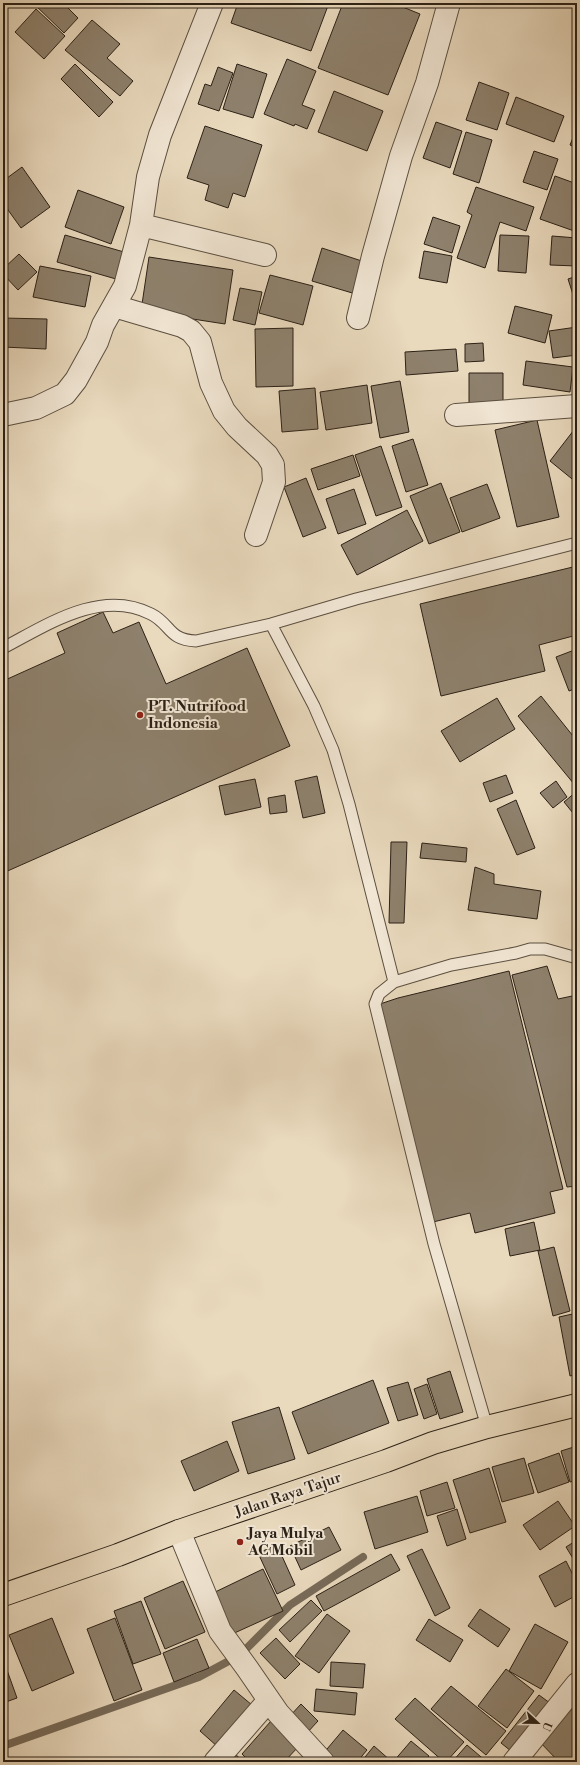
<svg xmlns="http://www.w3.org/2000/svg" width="580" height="1765" font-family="'Libre Bodoni',serif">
  <rect width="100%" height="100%" fill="#e9d9bd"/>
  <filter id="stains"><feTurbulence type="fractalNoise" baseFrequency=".005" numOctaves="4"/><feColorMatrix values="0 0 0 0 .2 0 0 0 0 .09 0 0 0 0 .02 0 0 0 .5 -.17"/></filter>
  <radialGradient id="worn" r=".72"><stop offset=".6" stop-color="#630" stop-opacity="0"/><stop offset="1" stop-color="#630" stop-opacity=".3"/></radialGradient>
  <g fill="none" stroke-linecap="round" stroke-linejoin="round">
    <path stroke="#776a58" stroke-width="8" d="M3 1746 199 1677 240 1655 290 1605 363 1557"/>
  </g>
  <path fill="#8e816d" stroke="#2c2116" d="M63 3 78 18 64 33 34 4Z
    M238 3H329L311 51 231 23Z
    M343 3H393L420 14 388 95 318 68Z
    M36 9 65 36 44 59 15 32Z
    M92 20 120 44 107 58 133 81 120 96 65 50Z
    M287 59 316 71 302 105 315 110 307 129 295 124 294 126 264 114Z
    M75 64 113 102 99 117 61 79Z
    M237 64 267 74 253 118 223 109Z
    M218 67 233 73 219 111 198 104 205 84 211 86Z
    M479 82 509 93 497 130 466 120Z
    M334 91 383 111 367 151 318 132Z
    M516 97 564 116 554 142 506 124Z
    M436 122 462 131 450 168 423 158Z
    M205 126 262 145 245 197 233 193 228 208 205 200 209 185 187 178Z
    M577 128V148L570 145Z
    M466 132 492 140 479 183 453 174Z
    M534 151 558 159 547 190 523 182Z
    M22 167 50 207 21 228 3 203V181Z
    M555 176 577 184V232L540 219Z
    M476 187 534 207 526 231 500 222 485 268 457 258 472 215 467 212Z
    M78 190 124 207 111 244 65 227Z
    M433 217 460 226 452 253 424 244Z
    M65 235 124 252 116 279 57 262Z
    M500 235 529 236 526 273 498 271Z
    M552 236 577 238V266L550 265Z
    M322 248 368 263 359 295 312 281Z
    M424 251 452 256 447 283 419 278Z
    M19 254 37 272 18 290 3 274V269Z
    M149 257 233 270 225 324 141 311Z
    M40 266 91 276 85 307 33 297Z
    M270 275 313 286 303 325 259 313Z
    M577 276V307L568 279Z
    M240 288 262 292 255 325 233 320Z
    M515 306 552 315 545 343 508 333Z
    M3 318 47 319 46 349 3 347Z
    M577 327V355L553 358 549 331Z
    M293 328V386L256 387 255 329Z
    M483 343 484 361 465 362V344Z
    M456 349 458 371 406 375 405 352Z
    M526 361 573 367 570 392 523 385Z
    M469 373H503V405L469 404Z
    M400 381 409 432 380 438 371 386Z
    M367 385 372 423 326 430 320 392Z
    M315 388 318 429 282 432 279 391Z
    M537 420 559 517 517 527 495 430Z
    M577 426V483L550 461Z
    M413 439 428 485 406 492 392 446Z
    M381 446 402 507 376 516 355 455Z
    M353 455 360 476 318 490 311 469Z
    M306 478 326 528 303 537 284 487Z
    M441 483 460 532 429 544 410 496Z
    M487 484 500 518 462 532 450 498Z
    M354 489 366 524 338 534 326 499Z
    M407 510 423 541 357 575 341 545Z
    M577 566V635L539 645 545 671 441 696 420 604Z
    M103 612 113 633 139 622 166 684 247 648 290 746 3 873V681L65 653 57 633Z
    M577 649V688L569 691 556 657Z
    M541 696 577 741V782L574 784 518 716Z
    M497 698 515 729 460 762 441 731Z
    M506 775 513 793 490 802 483 783Z
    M317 776 325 813 303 818 295 781Z
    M255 779 261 807 225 815 219 786Z
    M556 781 567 797 553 808 540 793Z
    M577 791V818L564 802Z
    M285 795 287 812 270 814 268 798Z
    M516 800 535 848 517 855 497 809Z
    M391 842H407L404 923H389Z
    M422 843 467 848 466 862 420 858Z
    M475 867 494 874V884L541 891 537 919 468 910Z
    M547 966 558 999 577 995V1186L567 1187 512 975Z
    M509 971 563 1189 550 1192 555 1213 475 1233 470 1213 433 1222 380 1004 398 998Z
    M534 1222 540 1250 510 1256 505 1229Z
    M554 1247 570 1311 553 1316 538 1251Z
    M577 1313V1374L570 1376 559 1317Z
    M450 1371 463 1412 440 1419 427 1379Z
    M373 1380 389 1423 308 1454 292 1412Z
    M408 1382 418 1415 398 1421 387 1388Z
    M427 1384 437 1414 424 1419 414 1389Z
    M279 1407 295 1459 248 1474 232 1422Z
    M227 1441 239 1471 194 1491 181 1461Z
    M577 1446V1480L570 1482 561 1451Z
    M559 1453 569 1482 538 1493 528 1464Z
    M524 1458 534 1493 502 1502 492 1467Z
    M489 1468 506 1522 470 1533 453 1480Z
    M447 1482 455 1508 427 1516 420 1491Z
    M417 1496 428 1532 375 1549 364 1512Z
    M558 1501 575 1526 540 1550 523 1525Z
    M457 1509 466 1539 447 1546 437 1516Z
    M329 1527 341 1550 301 1570 290 1546Z
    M577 1540V1565L566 1547Z
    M277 1545 295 1585 277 1594 258 1553Z
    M422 1549 450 1608 435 1616 407 1556Z
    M391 1554 400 1570 324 1611 316 1596Z
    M566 1561 577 1583V1595L555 1607 539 1576Z
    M263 1569 283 1611 230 1635 211 1594Z
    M183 1581 205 1632 165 1649 144 1598Z
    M311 1600 322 1611 290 1642 279 1630Z
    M141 1601 161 1654 133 1664 114 1611Z
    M480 1609 510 1629 498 1647 468 1626Z
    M327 1614 350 1631 319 1673 295 1656Z
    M52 1618 74 1673 32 1691 9 1635Z
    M115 1618 142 1690 114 1701 87 1629Z
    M429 1619 463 1640 450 1662 416 1640Z
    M535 1624 568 1642 541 1689 509 1671Z
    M276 1638 300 1664 285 1679 260 1653Z
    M197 1639 209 1668 174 1682 163 1653Z
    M3 1659 17 1698 3 1703Z
    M331 1662 365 1664 363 1688 330 1686Z
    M506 1669 534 1691 507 1728 478 1706Z
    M451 1686 506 1731 486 1755 431 1709Z
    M316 1689 357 1693 355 1715 314 1711Z
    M234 1690 252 1705 218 1747 200 1731Z
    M539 1695 554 1706 516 1755 501 1743Z
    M415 1698 464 1742 446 1762H444L395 1719Z
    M577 1702V1759L574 1762H559L538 1740Z
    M301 1704 318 1721 306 1734 289 1717Z
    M271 1721 299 1746 284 1762H250L242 1754Z
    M343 1730 367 1750 357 1762H330L322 1755Z
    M411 1741 429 1756 424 1762H393Z
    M467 1745 487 1762H452Z
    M374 1746 391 1761 390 1762H361Z
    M235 1754 244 1762H228Z"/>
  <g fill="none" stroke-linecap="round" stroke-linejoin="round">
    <g stroke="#5b4f40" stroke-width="13">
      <path id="lane" d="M271 624 314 706 333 750 349 804 394 982
        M3 648C47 625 101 588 151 614 171 624 168 640 196 641L271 624 356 599 577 543
        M487 1427 434 1244 375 1004 379 994 394 982 451 965 516 953 530 949H545L577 958"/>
    </g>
    <g stroke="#5b4f40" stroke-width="24">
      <path id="street" d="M141 225 265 255
        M114 306 182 326 191 331 200 342 211 383 224 411 237 427 267 455 273 465 274 482 256 535
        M358 318 373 256 401 156 427 83 449 3
        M3 415 36 408 65 394 76 380 97 342 103 325 125 286 141 225 148 177 160 135 212 3
        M456 415 577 406
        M179 1531 220 1631 247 1668 278 1713 323 1762
        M215 1762 269 1700
        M514 1762 577 1684"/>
    </g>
    <g stroke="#2c2116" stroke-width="24">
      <path id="highway" d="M3 1595 118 1555 179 1531 386 1461 433 1443 487 1427 577 1405"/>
    </g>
    <use href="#lane" stroke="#f1e6d4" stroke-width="11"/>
    <use href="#street" stroke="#f1e6d4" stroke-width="22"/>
    <use href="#highway" stroke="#e9d9bd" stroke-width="22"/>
  </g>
  <g fill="#8f2418" stroke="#f1e6d4" stroke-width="1.5">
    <circle cx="140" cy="715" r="4"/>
    <circle cx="240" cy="1542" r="4"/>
  </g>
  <g text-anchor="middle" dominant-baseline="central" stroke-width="4" stroke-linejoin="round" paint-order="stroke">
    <g font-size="15" font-weight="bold" fill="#2c2116" stroke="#f1e6d4" text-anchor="start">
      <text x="148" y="706">PT. Nutrifood<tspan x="148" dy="17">Indonesia</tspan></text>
      <text x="248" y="1533">Jaya Mulya<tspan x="248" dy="17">AC Mobil</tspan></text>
    </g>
    <g font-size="15" fill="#2c2116" stroke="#f1e6d4">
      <text transform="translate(288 1495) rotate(-19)">Jalan Raya Tajur</text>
    </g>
  </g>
  <rect width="580" height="1765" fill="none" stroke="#e9d9bd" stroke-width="16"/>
  <rect x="4" y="4" width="572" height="1757" fill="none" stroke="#2c2116" stroke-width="2"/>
  <rect x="8" y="8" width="564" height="1749" fill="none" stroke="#2c2116"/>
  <g transform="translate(538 1723) rotate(112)" stroke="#f1e6d4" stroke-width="3" paint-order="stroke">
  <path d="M0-3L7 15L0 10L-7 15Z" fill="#2c2116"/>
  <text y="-6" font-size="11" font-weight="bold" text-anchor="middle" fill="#2c2116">U</text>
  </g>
  <rect width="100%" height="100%" filter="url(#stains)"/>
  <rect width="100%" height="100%" fill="url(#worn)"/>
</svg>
